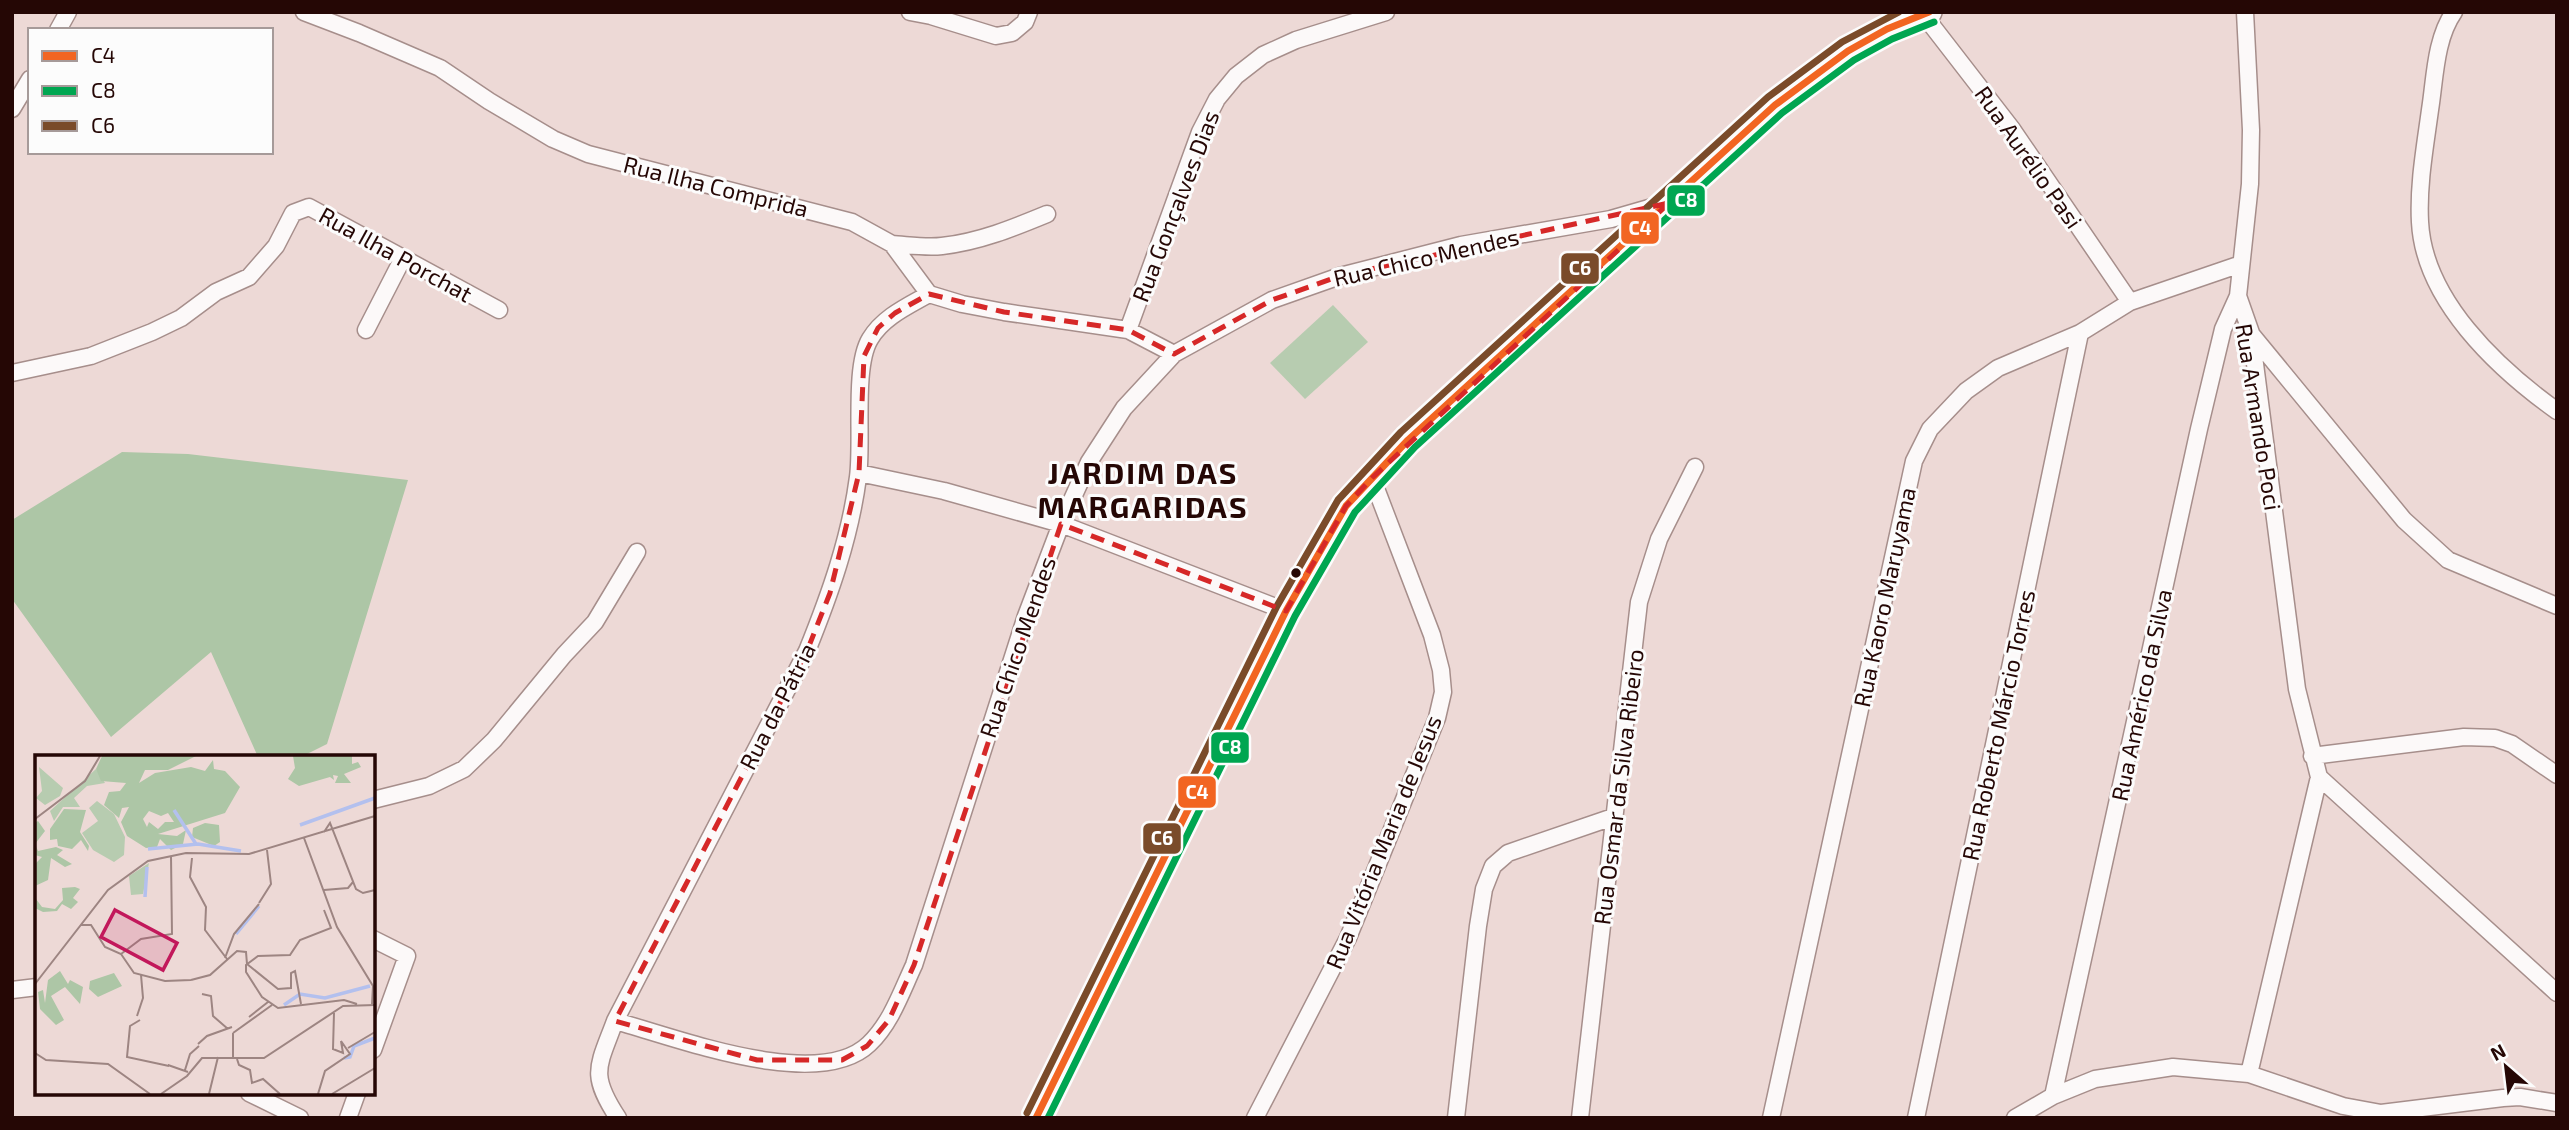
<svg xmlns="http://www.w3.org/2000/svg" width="2569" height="1130" font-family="'Exo 2',sans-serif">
  <rect width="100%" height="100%" fill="#edd9d6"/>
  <path fill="#b7ccb0" d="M1333 305 1368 342 1305 399 1270 363Z"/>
  <path fill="#adc6a6" d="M122 452 188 454 408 480 327 744 301 757H258L211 652 111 737 12 599V520Z"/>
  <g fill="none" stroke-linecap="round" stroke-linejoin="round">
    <g stroke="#a68e8b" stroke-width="19">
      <path id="street" d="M304 12 359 33 440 68 489 101 553 139 588 154 852 222 892 244 929 294 962 304 1004 312 1128 330
        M910 12 931 16 996 36 1012 33 1025 22 1029 12
        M2245 12 2251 130 2250 184 2238 296 2251 333 2297 689 2319 777 2557 993
        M2454 12C2435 39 2435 79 2430 110 2425 147 2418 185 2420 222 2424 300 2497 368 2557 411
        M1923 14 2012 129 2130 302
        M58 30 68 12
        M12 109 30 79
        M892 244C908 245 926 248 942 246 979 242 1013 228 1047 214
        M366 330 403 258
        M2252 335 2404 520 2448 560 2557 606
        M1174 354 1128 330 1200 132 1217 99 1236 76 1263 55 1296 40 1386 12
        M12 373 91 356 152 332 181 318 216 292 249 277 276 246 293 213 309 207 499 310
        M859 473 944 491 1061 524 1286 611
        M2312 756 2464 737 2495 738 2512 744 2557 775
        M373 800 429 786 464 769 494 740 564 655 595 622 637 552
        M373 939 407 956 373 1050
        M12 990 37 987
        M615 1021C675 1037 818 1093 869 1044 891 1023 901 993 914 965L1026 616 1061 524 1089 462 1124 408 1174 354 1272 300 1340 276 1461 245 1611 219 1663 204
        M2249 1074 2319 777
        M249 1093 300 1118
        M2053 1096 2199 429 2223 329 2238 296
        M348 1118 357 1093
        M618 1118C589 1074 598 1067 615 1021L807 651C830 594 850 538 858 477 863 441 853 367 870 339 883 317 908 306 929 294
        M1255 1118 1348 938 1437 718 1443 692 1441 670 1432 635 1372 478
        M1456 1118 1478 926 1484 889 1493 866 1508 853 1613 817
        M1580 1118 1639 602 1659 539 1695 467
        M1771 1118 1914 461 1930 429 1966 391 1998 368 2080 333 2130 302 2241 264
        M1916 1118 2080 333
        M2015 1118 2053 1096 2095 1079 2173 1067 2249 1074 2343 1106 2381 1113 2503 1098 2520 1097 2557 1103"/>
    </g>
    <g stroke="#a68e8b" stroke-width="26">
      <path id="secondary" d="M1036 1118 1286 611 1346 506 1408 440 1775 105C1823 66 1870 31 1930 12"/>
    </g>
    <use href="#street" stroke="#fcf9f9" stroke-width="16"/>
    <use href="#secondary" stroke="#fcf9f9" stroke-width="23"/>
    <g stroke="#fcfcfc" stroke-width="12">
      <path id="bus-1" d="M1036 1118 1286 611 1346 506 1408 440 1775 105 1848 51 1887 29 1929 12"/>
    </g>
    <g stroke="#fcfcfc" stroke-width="12">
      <path id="bus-2" d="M1048 1118 1295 616 1355 512 1415 447 1782 113 1854 60 1892 39 1934 22"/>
    </g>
    <g stroke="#fcfcfc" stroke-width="12">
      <path id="bus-3" d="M1027 1113 1277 606 1338 500 1401 432 1768 97 1842 42 1899 12"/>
    </g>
    <use href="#bus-1" stroke="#f26522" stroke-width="7"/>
    <use href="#bus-2" stroke="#00a651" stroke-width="7"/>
    <use href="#bus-3" stroke="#7a4b2a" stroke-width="7"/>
  </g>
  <path fill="none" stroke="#d62828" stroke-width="5" stroke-dasharray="14 9" stroke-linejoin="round" d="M1669 203 1372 478 1346 506 1286 611 1061 524 914 965 889 1020 867 1046 842 1060H757L615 1021 807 651 830 593 859 473 864 356 878 328 895 313 929 294 1004 312 1128 330 1174 354 1272 300 1340 276Z"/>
  <circle fill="#250705" stroke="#fcfcfc" stroke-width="2.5" cx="1296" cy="573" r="6"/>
  <g text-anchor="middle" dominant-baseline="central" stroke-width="6" stroke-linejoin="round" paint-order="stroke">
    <g font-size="23" fill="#250705" stroke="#fcfcfc">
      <text transform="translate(2029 157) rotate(55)">Rua Aurélio Pasi</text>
      <text transform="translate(716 186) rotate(14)">Rua Ilha Comprida</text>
      <text transform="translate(1175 206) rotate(-69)">Rua Gonçalves Dias</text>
      <text transform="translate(396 254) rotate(29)">Rua Ilha Porchat</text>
      <text transform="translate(1426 257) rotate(-13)">Rua Chico Mendes</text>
      <text transform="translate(2259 417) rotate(81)">Rua Armando Poci</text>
      <text transform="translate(1884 597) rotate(-78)">Rua Kaoro Maruyama</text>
      <text transform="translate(1017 647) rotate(-71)">Rua Chico Mendes</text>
      <text transform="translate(2141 695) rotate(-78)">Rua Américo da Silva</text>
      <text transform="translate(777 706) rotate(-63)">Rua da Pátria</text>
      <text transform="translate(1998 725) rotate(-78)">Rua Roberto Márcio Torres</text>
      <text transform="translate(1618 787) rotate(-83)">Rua Osmar da Silva Ribeiro</text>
      <text transform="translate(1383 842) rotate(-68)">Rua Vitória Maria de Jesus</text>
    </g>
    <g font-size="30" font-weight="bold" letter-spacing="2" fill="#250705" stroke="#fcfcfc">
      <text x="1143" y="472">JARDIM DAS<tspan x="1143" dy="34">MARGARIDAS</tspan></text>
    </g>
  </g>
  <g transform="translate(35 755)">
    <rect width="340" height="340" fill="#edd9d6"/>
    <path d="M4 12 28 33 25 41 10 50 1 43 7 36ZM61 14 70 28 52 31 39 43 45 52H28L19 66 15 56ZM62 46 79 59 90 82 89 100 79 107 58 95 47 78 63 66 54 53ZM114 108 108 139 96 140 94 121Z" fill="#b7ccb0"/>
    <path d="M67 1H161L133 15H110L104 28 120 18 156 12 170 16 178 5 179 14 190 16 205 32 190 58 123 79 142 81 151 75 148 89 136 95 125 84 122 92 111 93 92 81 86 67 94 52 87 53 84 63 69 50 74 37 85 36 91 28 66 26 61 14ZM114 56 126 61 133 58 139 67H130L123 74 114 67 112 72 108 64ZM258 1H317V9L323 7 326 12 309 19 316 28H300L303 21 298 20 299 25 295 22 264 31 253 24 260 13ZM29 54 51 55 45 77 54 91 53 96 46 85 37 94 23 91 22 84 15 85V74ZM3 66 10 76 0 89 3 96 21 92 28 95 22 100 37 109 30 112 16 103 13 125 0 131V109L7 102 0 100V68ZM170 68 184 70 185 87 179 91 157 82 158 73ZM40 132 45 134 38 143 43 147 36 154 27 149 22 156 8 157 0 153 1 144 7 152 20 154 28 145 27 133ZM25 216 33 229 35 225 48 232 45 249 30 232 16 241 29 265 21 270 5 254 3 237 8 235 10 248 13 225ZM79 218 87 231 63 242 54 234 55 226Z" fill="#adc6a6" fill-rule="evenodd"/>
    <path fill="none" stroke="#b3c0ee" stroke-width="3.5" d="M139 55 161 89M265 70 340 43M113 94 163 89 206 96M110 142 112 112M201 179 224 151M249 250 265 239 290 243 335 231M309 303 315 302 319 291 340 283"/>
    <path fill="none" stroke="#9d8582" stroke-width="2" d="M0 64 50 26 65 1M289 77 295 68 321 134 328 138 340 135M269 83 302 172 338 231 337 249M157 103 155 122 171 152 170 175 192 204M289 135 313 133 318 127M224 148 236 129 232 95M289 155 296 173 265 185 255 200 223 201 211 210V217L227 242 243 253 309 245 322 249M46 170H56L70 192 86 199 99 218 130 226 156 225M86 199 106 184 137 179 136 101M190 203 199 179 224 149M212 209 243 234 256 233V218L260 216 266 249M156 225 175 220 202 196 211 197 212 209M0 229 73 135 113 106 151 98 214 99 340 61M167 239 176 241 178 261 193 274M102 261 108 243 106 220M214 262 233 247M105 265 95 271 92 302 134 311M198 278 237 250M198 278V303M163 289 172 281 197 272M313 293 340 277M0 298 11 305 73 309 115 339M202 304 204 310 215 315 217 328 228 324 245 339M133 310 153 317M150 315 155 299 164 291M126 339 152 321 167 303H229L308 251 340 250M174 339 183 302M283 339 290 316 315 299 306 286 308 298 298 294 299 258M297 339 340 313"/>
    <path fill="#c2185b" fill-opacity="0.15" stroke="#c2185b" stroke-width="3.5" d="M80 155 142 188 128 215 66 182Z"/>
    <rect width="340" height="340" fill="none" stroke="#250705" stroke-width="3.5"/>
  </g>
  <g stroke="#fcfcfc" stroke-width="2.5">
    <rect x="1666" y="184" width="40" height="33" rx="7" fill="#00a651"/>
    <rect x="1620" y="211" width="40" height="34" rx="7" fill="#f26522"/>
    <rect x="1560" y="252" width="40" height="33" rx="7" fill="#7a4b2a"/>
    <rect x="1210" y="731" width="40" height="33" rx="7" fill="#00a651"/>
    <rect x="1177" y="775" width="40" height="34" rx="7" fill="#f26522"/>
    <rect x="1142" y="822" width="40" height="33" rx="7" fill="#7a4b2a"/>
  </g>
  <g font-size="19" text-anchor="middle" font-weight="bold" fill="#fff">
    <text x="1686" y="207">C8</text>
    <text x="1640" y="235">C4</text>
    <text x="1580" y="275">C6</text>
    <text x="1230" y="754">C8</text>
    <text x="1197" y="799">C4</text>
    <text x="1162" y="845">C6</text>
  </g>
  <rect width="2569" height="1130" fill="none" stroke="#250705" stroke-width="28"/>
  <rect x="28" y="28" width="245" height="126" fill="#fcfcfc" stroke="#a69a99" stroke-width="2"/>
  <rect x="42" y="51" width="35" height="10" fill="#f26522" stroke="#a69a99" stroke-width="2"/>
  <text x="91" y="63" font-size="21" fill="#250705">C4</text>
  <rect x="42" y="86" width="35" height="10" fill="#00a651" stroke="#a69a99" stroke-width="2"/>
  <text x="91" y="98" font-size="21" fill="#250705">C8</text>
  <rect x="42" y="121" width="35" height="10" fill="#7a4b2a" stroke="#a69a99" stroke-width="2"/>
  <text x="91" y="133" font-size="21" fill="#250705">C6</text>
  <g transform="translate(2506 1067) rotate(332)" stroke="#fcfcfc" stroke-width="5" paint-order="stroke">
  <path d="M0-5L12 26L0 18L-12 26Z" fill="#250705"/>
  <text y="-10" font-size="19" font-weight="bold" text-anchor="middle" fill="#250705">N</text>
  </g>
</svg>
